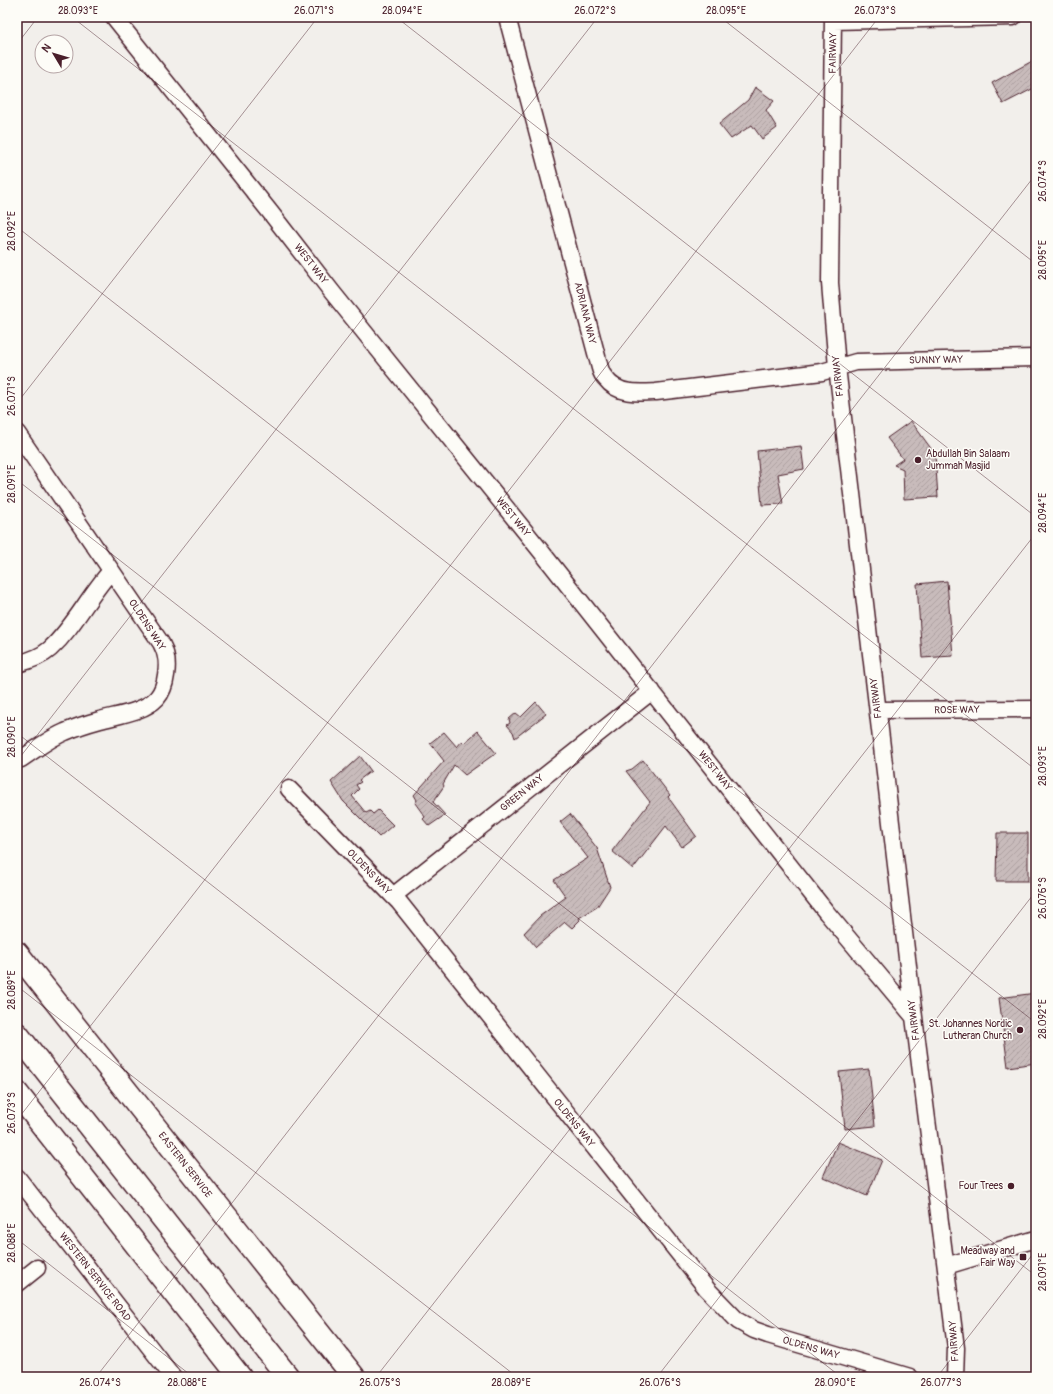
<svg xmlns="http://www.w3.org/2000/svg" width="1053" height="1394" font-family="Pangolin,sans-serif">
  <defs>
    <pattern id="building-hatch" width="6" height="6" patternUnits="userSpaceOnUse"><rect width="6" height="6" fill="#c8bbbb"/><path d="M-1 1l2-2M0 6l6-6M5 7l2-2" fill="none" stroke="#ada0a1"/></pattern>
  </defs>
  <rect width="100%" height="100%" fill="#f2efeb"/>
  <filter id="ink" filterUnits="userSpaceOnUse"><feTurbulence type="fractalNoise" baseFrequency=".025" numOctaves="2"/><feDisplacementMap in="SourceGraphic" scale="8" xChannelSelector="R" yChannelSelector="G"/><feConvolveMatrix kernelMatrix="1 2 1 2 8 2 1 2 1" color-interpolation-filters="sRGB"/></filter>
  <g filter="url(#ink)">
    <path fill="url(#building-hatch)" stroke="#4a1f2b" d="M1036 59V87L1003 104 992 83Z
      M755 87 774 101 766 110 777 128 762 139 752 125 731 139 719 124 748 100Z
      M911 421 935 454 938 497 904 499 903 469 894 465 903 459 887 438Z
      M801 446 804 469 778 474 783 504 762 505 757 451Z
      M947 581 953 656 922 658 917 584Z
      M536 702 546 714 515 738 513 732 507 725 510 723 509 719 516 713 521 717Z
      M478 731 496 753 465 775 454 765 443 784 444 786 433 802 445 815 429 826 423 819 425 817 415 803 417 800 414 795 444 761 430 743 444 732 457 747 462 741 464 743Z
      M360 756 371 771 359 780 361 782 356 785 359 789 352 796 366 813 370 811 373 814 378 810 393 825 379 837 343 801 331 782Z
      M643 760 670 795 668 797 696 836 682 847 666 826 633 869 612 851 650 802 626 771 632 769Z
      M570 814 597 848 610 887 597 907 579 918 580 920 572 928 565 922 536 947 524 933 540 916 566 897 554 880 588 858 560 822Z
      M997 833H1028V881H996Z
      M1036 993V1063L1008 1067 999 998Z
      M869 1069 875 1126 845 1129 839 1072Z
      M838 1142 882 1160 867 1196 823 1177Z"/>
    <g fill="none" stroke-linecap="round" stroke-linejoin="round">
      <g stroke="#4a1f2b" stroke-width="19">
        <path id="minor" d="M114 17 270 212 332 292 540 550 827 913 914 1017
          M507 17 600 368C601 372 603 376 606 379 618 395 639 393 656 392L822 372 856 362 1036 358
          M833 17 830 283 837 367 914 1017 956 1348 955 1377
          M833 21 1013 17
          M17 433 161 643C167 654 168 663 166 675 165 683 163 691 157 698 144 712 118 715 100 720 89 723 76 727 65 732 50 738 35 750 21 759
          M17 664C29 661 41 657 50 649 75 626 89 595 111 571
          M878 710 1036 709
          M289 789 399 902 707 1289 738 1321 754 1330 768 1335 910 1377
          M393 896 652 691
          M17 1177 173 1377
          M946 1266 1036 1239
          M17 1284 37 1268"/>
      </g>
      <g stroke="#4a1f2b" stroke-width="25">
        <path id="primary" d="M17 953 354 1377"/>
      </g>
      <g stroke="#4a1f2b" stroke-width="25">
        <path id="motorway" d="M17 1034 288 1377
          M17 1093 240 1377"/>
      </g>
      <use href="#minor" stroke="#fdfcf7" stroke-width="16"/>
      <use href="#primary" stroke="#fdfcf7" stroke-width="22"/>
      <use href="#motorway" stroke="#fdfcf7" stroke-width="22"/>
    </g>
  </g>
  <path fill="none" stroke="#4a1f2b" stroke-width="1" stroke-opacity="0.45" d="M72 17 1036 770M396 17 1036 517M720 17 1036 264M17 44 38 17M17 227 1036 1023M17 403 318 17M17 480 1036 1276M17 733 841 1377M17 761 598 17M17 986 517 1377M17 1120 879 17M17 1239 193 1377M96 1377 1036 174M376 1377 1036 533M657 1377 1036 891M937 1377 1036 1250"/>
  <g fill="#4a1f2b" stroke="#fdfcf7" stroke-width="1.5">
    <circle cx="918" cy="460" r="4"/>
    <circle cx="1020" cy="1030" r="4"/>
    <circle cx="1011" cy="1186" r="4"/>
    <rect x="1019" y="1253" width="8" height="8" rx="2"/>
  </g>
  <g text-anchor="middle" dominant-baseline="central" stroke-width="3" stroke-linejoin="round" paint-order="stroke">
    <g font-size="10" fill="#4a1f2b" stroke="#fdfcf7">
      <text transform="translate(833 53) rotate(-89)">FAIRWAY</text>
      <text transform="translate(311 264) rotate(52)">WEST WAY</text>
      <text transform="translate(585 313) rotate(76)">ADRIANA WAY</text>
      <text transform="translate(936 360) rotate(-1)">SUNNY WAY</text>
      <text transform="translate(838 376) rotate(-96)">FAIRWAY</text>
      <text transform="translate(513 517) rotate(51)">WEST WAY</text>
      <text transform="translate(147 625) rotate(57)">OLDENS WAY</text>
      <text transform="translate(876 698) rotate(-97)">FAIRWAY</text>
      <text transform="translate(957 710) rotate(-1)">ROSE WAY</text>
      <text transform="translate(715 771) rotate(52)">WEST WAY</text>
      <text transform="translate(522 793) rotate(-39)">GREEN WAY</text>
      <text transform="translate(369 872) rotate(46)">OLDENS WAY</text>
      <text transform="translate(914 1020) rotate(-97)">FAIRWAY</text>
      <text transform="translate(574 1123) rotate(51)">OLDENS WAY</text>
      <text transform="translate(185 1165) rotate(52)">EASTERN SERVICE</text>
      <text transform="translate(95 1277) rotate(52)">WESTERN SERVICE ROAD</text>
      <text transform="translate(954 1341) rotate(-94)">FAIRWAY</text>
      <text transform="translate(811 1348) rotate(16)">OLDENS WAY</text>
    </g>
    <g font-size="10" fill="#4a1f2b" stroke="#fdfcf7" text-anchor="end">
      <text x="926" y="454" text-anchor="start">Abdullah Bin Salaam<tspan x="926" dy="12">Jummah Masjid</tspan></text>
      <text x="1012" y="1024">St. Johannes Nordic<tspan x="1012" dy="12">Lutheran Church</tspan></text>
      <text x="1003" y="1186">Four Trees</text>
      <text x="1015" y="1251">Meadway and<tspan x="1015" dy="12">Fair Way</tspan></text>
    </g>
  </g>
  <rect width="1053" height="1394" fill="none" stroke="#fdfcf7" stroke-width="44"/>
  <g transform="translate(54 54) rotate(308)"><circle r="19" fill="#fdfcf7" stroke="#b5a4a5"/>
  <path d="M0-3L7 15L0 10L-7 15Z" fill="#4a1f2b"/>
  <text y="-6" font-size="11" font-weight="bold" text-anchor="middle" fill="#4a1f2b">N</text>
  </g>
  <rect x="22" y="22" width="1009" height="1350" fill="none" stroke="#4a1f2b" stroke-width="1.5"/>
  <g font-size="10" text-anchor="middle" fill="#4a1f2b">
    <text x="78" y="14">28.093°E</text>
    <text x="314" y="14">26.071°S</text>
    <text x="402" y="14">28.094°E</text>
    <text x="595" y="14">26.072°S</text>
    <text x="726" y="14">28.095°E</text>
    <text x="875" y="14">26.073°S</text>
    <text transform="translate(1042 181) rotate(-90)" y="4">26.074°S</text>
    <text transform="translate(11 231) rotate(-90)" y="4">28.092°E</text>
    <text transform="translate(1042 260) rotate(-90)" y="4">28.095°E</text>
    <text transform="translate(11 396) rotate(-90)" y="4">26.071°S</text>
    <text transform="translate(11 484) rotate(-90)" y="4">28.091°E</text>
    <text transform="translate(1042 513) rotate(-90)" y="4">28.094°E</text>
    <text transform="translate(11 737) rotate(-90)" y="4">28.090°E</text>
    <text transform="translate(1042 766) rotate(-90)" y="4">28.093°E</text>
    <text transform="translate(1042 898) rotate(-90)" y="4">26.076°S</text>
    <text transform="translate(11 990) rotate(-90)" y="4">28.089°E</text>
    <text transform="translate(1042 1019) rotate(-90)" y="4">28.092°E</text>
    <text transform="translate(11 1113) rotate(-90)" y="4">26.073°S</text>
    <text transform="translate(11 1243) rotate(-90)" y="4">28.088°E</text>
    <text transform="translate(1042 1272) rotate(-90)" y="4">28.091°E</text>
    <text x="100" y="1386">26.074°S</text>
    <text x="187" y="1386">28.088°E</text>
    <text x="380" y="1386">26.075°S</text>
    <text x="511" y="1386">28.089°E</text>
    <text x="660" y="1386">26.076°S</text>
    <text x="835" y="1386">28.090°E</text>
    <text x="941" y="1386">26.077°S</text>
  </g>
</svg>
